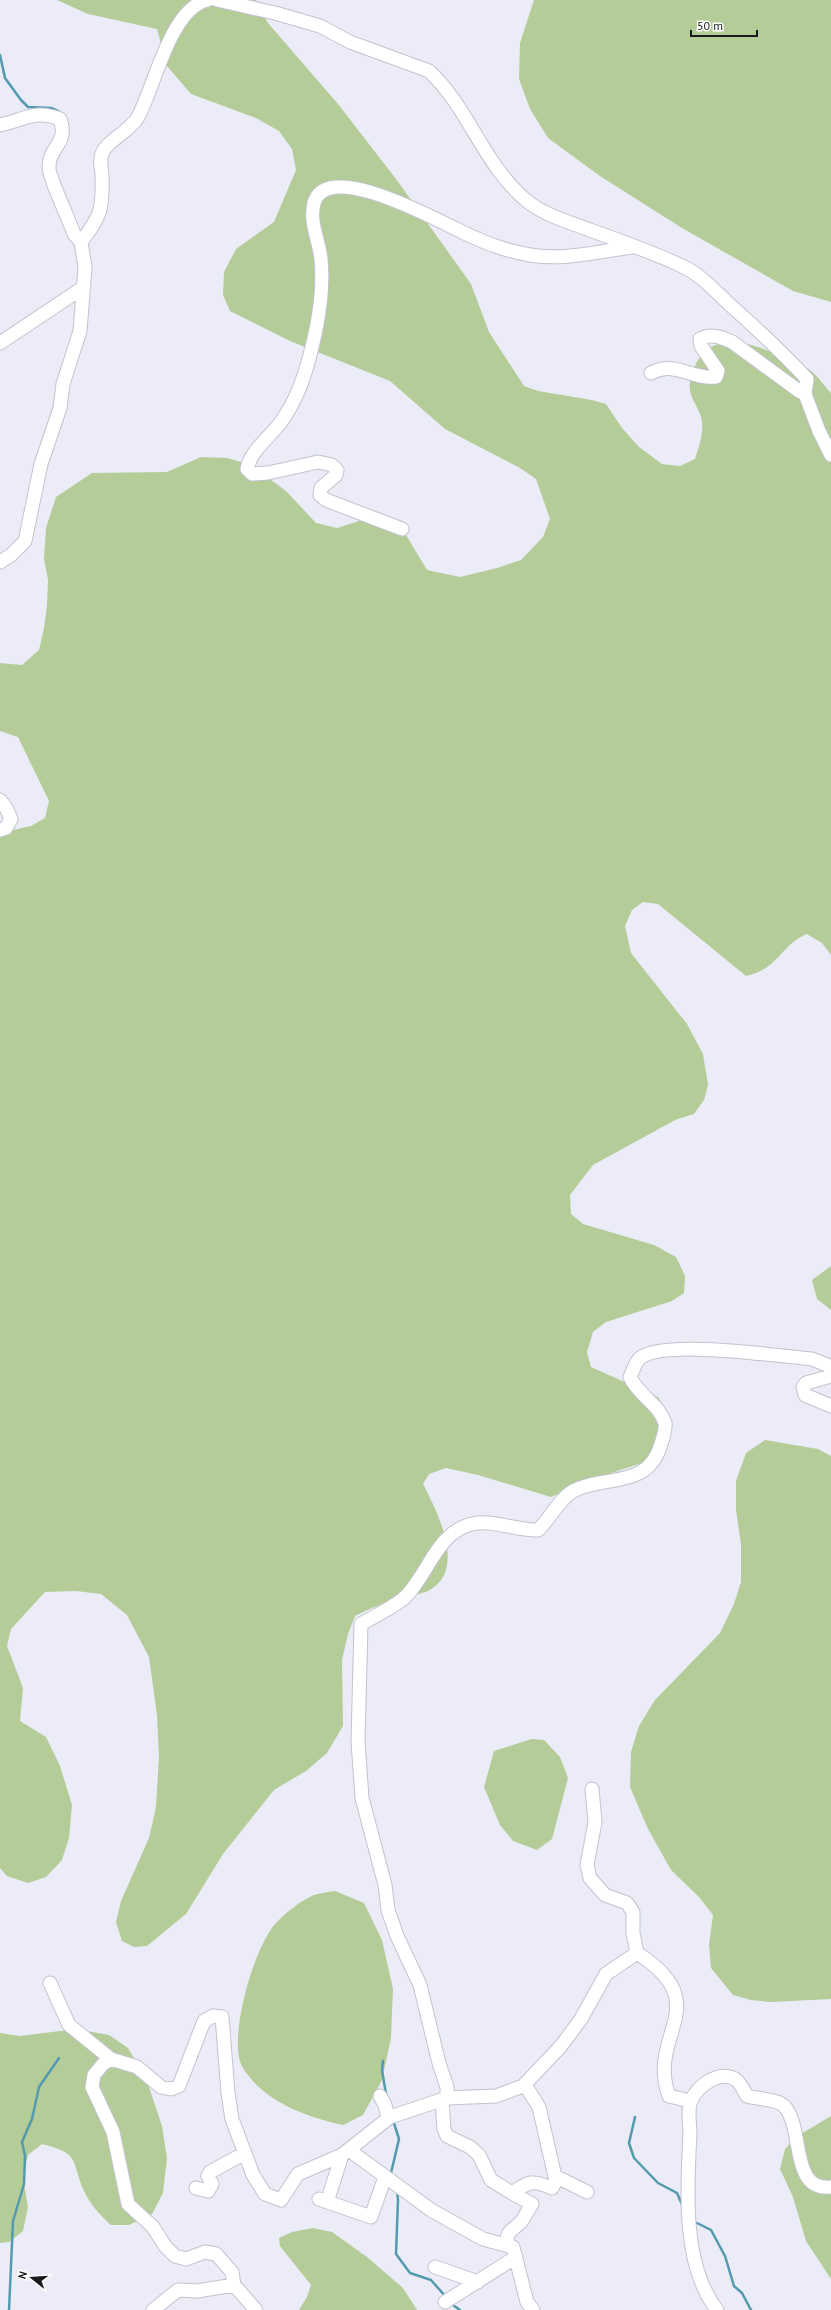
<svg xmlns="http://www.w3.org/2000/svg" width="831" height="2310" font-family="'PT Sans',sans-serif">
  <rect width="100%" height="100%" fill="#ebecf8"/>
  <path fill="#b4cc97" d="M57 0H256L268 23 338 104 396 179 471 284 489 332 524 386 538 391 592 400 606 404 622 428 639 447 662 464 680 466 695 459C699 447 705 430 701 417 698 405 688 397 690 383 700 328 744 339 783 357 791 361 803 365 810 370 818 376 824 386 831 393V955L822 943 807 934C780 945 779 969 746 976L658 904 643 902 632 910 625 926 631 953 687 1024 703 1054 708 1085 704 1100 694 1114 675 1120 593 1165 570 1195 571 1214 583 1224 654 1245 676 1257 685 1276 684 1293 672 1301 606 1322 593 1332 587 1352 591 1367 658 1397 670 1418 660 1457 602 1476 551 1497 478 1475 446 1468 429 1474 423 1484C437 1511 468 1571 428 1591 420 1594 410 1596 401 1598 385 1603 370 1608 355 1616L348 1634 342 1660 343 1726 327 1753 306 1771 274 1790 223 1854 186 1914 147 1946 134 1947 122 1941 116 1922 121 1901 149 1838 156 1807 159 1757 157 1715 149 1657 127 1615 101 1594 76 1591 45 1592 11 1629 7 1646 23 1688 20 1721 46 1737 60 1766 72 1805 69 1838 62 1860 46 1877 28 1883 7 1876 0 1868V833L31 826 45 818 49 801 18 737 0 731V663L22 665 39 650 44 628 47 606 48 580 44 559 46 528 56 497 92 473 167 472 201 457 227 458 251 465 286 491 316 523 337 528 362 520 400 525 427 570 460 577 497 568 521 560 543 537 550 519 536 479 520 468 445 429 390 381 290 341 230 311 223 295 224 272 236 249 274 222 296 170 292 149 279 131 256 118 191 94 167 66 157 29 88 14Z
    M534 0H831V302L793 291 682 228 600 176 548 138 530 109 519 79 520 43Z
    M831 1266V1310L817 1299 812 1280Z
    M765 1440 818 1449 831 1456V1999L770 2002 751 2000 733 1995 711 1968 709 1945 713 1915 699 1897 671 1870 648 1829 630 1787 631 1752 639 1726 655 1700 720 1633 734 1604 741 1582V1544L736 1510V1481L746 1453Z
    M532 1739 544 1740 560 1757 568 1778 552 1839 537 1850 513 1841 500 1825 484 1787 494 1751Z
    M335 1891 364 1903 382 1940 393 1989 391 2038 382 2080 363 2115 343 2125C306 2117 264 2102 243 2068 226 2041 255 1943 277 1922 286 1912 302 1900 314 1895 320 1893 328 1892 335 1891Z
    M76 2029 109 2035 128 2048 146 2078 162 2126 167 2158 163 2193 152 2214 129 2225H111C100 2215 90 2204 84 2191 71 2160 81 2154 42 2144L28 2155 23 2177 28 2207 23 2231 9 2242 0 2243V2033L20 2036Z
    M831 2116V2279L806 2241 793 2197 780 2169 785 2149 796 2137Z
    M313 2228 332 2232 367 2257 403 2288 417 2310H299L307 2297 311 2285 280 2246 279 2238 292 2232Z"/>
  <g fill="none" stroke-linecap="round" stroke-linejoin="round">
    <path stroke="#539aae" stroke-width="2.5" d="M0 55 5 78 21 100 28 107 51 108 58 111
      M383 2061 382 2070 386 2094
      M635 2117 629 2143 634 2158 658 2183 677 2193 683 2207
      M391 2173 399 2139 393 2120
      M397 2190 398 2200 396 2254 410 2273 431 2280 446 2297
      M697 2223 711 2230 725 2256 734 2286 742 2293 751 2310
      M450 2303 460 2310
      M9 2310 13 2221 24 2184 25 2156 22 2142 32 2119 39 2087 59 2058"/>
    <g stroke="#c2c3cf" stroke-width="15">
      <path id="minor" d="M217 0 275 13 320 26 350 42 429 71C469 108 484 166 527 201 544 215 569 222 590 230 621 241 652 252 682 266 700 274 715 291 729 304 756 328 783 353 807 379L805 394 819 431 831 455
        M0 125C24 120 36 109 60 119 69 144 49 146 49 167 48 175 70 222 74 234L81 242 85 267 80 331 63 384 60 408 41 464 25 541 11 555 0 562
        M81 242C102 215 103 208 102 174 101 166 99 159 103 151 110 139 130 131 138 117 155 86 170 8 208 0
        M0 343 84 287
        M651 373C676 360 692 380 716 377L718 371 701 346 700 339C711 333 721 337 732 342L799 391 805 394
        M402 529 326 500 320 495 321 488 336 475 337 470 332 465 318 462 268 473 252 474 247 469C251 449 272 436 283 419 297 399 304 378 310 355 318 325 324 290 321 259 319 240 309 222 314 203 327 156 447 226 473 237 490 245 512 252 530 255 563 261 600 251 633 247
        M0 800 6 808 11 819 6 828 0 830
        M831 1376 806 1383 803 1387 805 1395 831 1406
        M592 1789 595 1822 587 1865 590 1878 605 1895 627 1903 633 1912V1933L637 1953C718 2005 646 2034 669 2096L690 2101
        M50 1983 69 2025 111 2059 137 2067 161 2087 171 2089 179 2086 204 2021 213 2016 222 2017 228 2093 232 2119 253 2175 265 2194 281 2200 298 2174 342 2155 390 2117 447 2098 496 2096 523 2086 561 2046 581 2019 606 1974 637 1953
        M111 2059 103 2064 94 2075 92 2087 113 2132 128 2204 153 2227 165 2246 175 2256 186 2259 205 2252 216 2254 232 2272 234 2285 197 2291 178 2290 153 2310
        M380 2096 385 2105 388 2118
        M447 2098V2087L439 2063 420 1985 397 1936 388 1910 385 1885 362 1798 358 1741 361 1624C375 1616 390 1609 403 1599 427 1578 436 1532 472 1524 494 1519 516 1531 538 1530 550 1519 559 1499 573 1491 605 1474 648 1490 661 1444 663 1438 666 1430 665 1423 659 1404 638 1395 630 1377 633 1372 635 1362 640 1358 664 1339 778 1356 812 1359L827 1365 831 1370
        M442 2100 444 2129 447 2136 470 2147 479 2155 491 2180 512 2193C529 2181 533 2180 552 2188L556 2181 539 2107 525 2085
        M349 2150 431 2210 483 2239 513 2247 527 2302 533 2310
        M556 2181 561 2179 587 2192
        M196 2188 208 2191 212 2184 208 2176 210 2172 245 2153
        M319 2199 371 2217 385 2177
        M327 2202 342 2155
        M508 2245C505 2231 512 2231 521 2222 525 2217 528 2210 532 2204L512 2193
        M435 2267 478 2282
        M234 2285 256 2310
        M445 2302 516 2257
        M717 2310C682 2265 687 2189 690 2134 690 2125 687 2109 691 2101 697 2086 719 2070 735 2079 740 2082 744 2091 747 2096 757 2099 779 2099 785 2107 804 2129 790 2192 831 2187"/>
    </g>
    <use href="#minor" stroke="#fff" stroke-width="13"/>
  </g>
  <g transform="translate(32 2278) rotate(287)" stroke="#ffffff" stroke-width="3" paint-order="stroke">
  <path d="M0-3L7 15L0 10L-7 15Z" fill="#19191e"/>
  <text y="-6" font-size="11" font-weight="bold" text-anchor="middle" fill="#19191e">N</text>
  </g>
  <path d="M691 30v6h66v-6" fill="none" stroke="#19191e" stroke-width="2"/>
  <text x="697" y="30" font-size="12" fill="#19191e" stroke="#ffffff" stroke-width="3" paint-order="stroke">50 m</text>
</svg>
